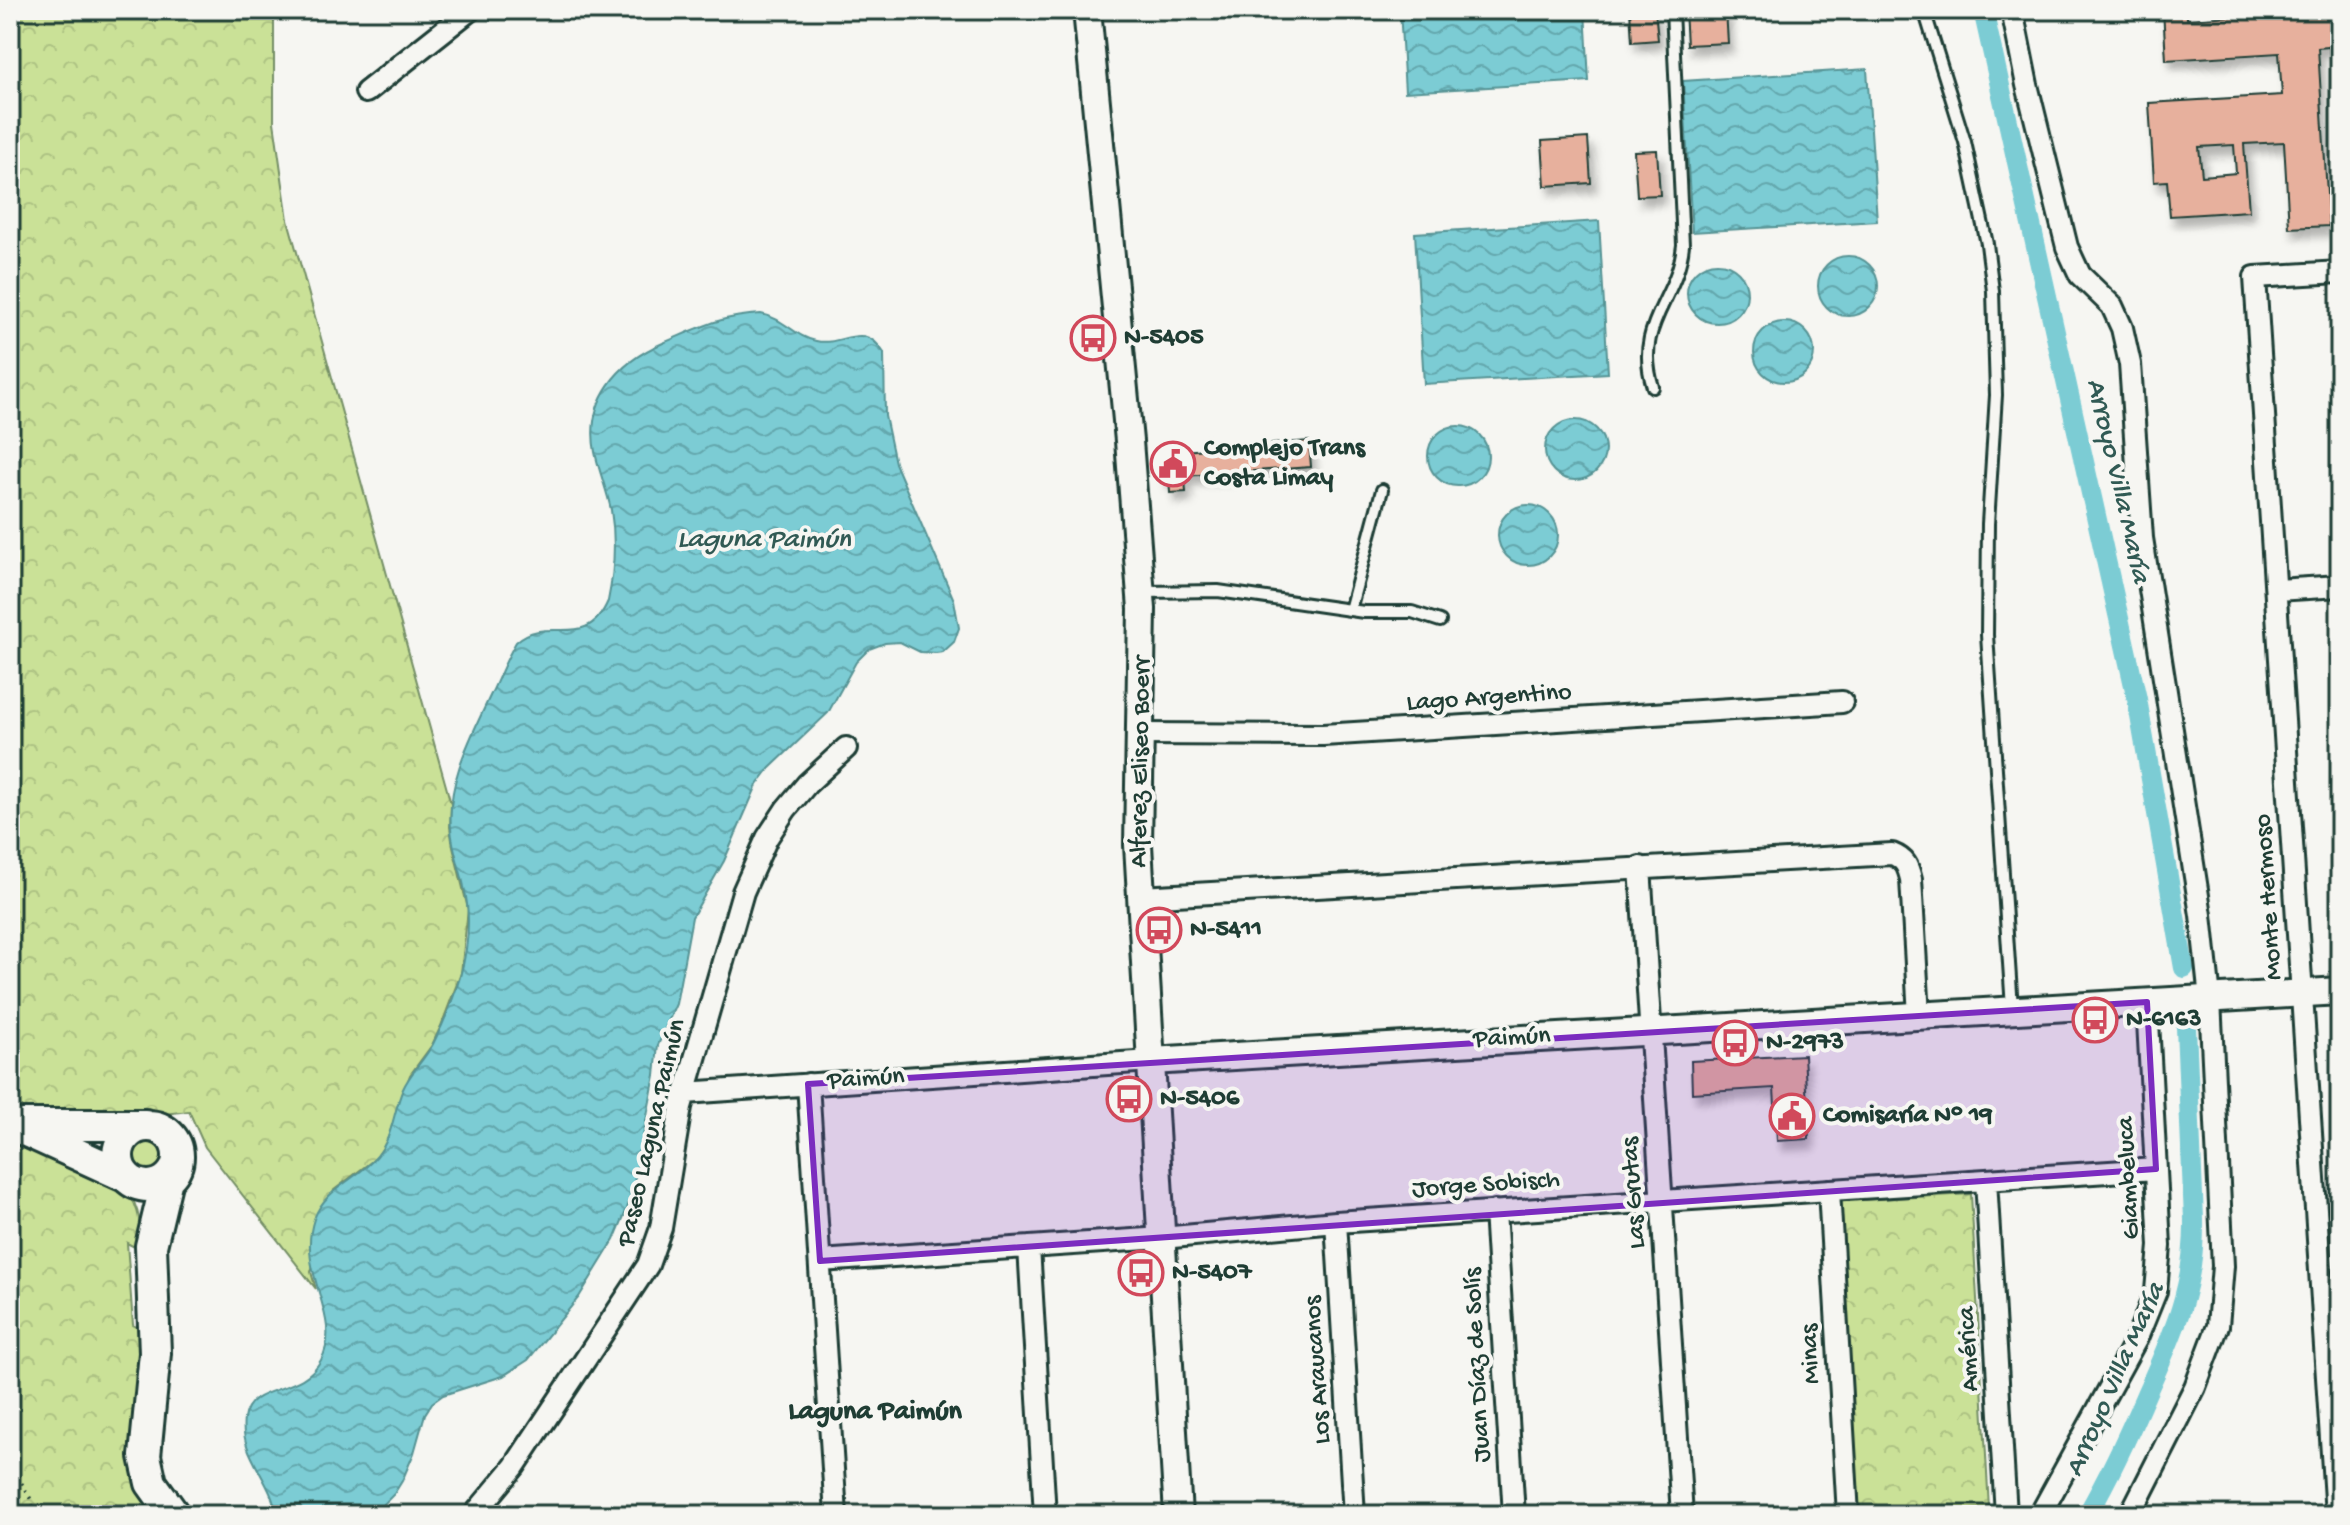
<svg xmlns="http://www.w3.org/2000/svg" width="2350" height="1525" font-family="'Gochi Hand',sans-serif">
  <defs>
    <pattern id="forest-crowns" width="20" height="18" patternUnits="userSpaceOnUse" patternTransform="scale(2)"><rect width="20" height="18" fill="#cae197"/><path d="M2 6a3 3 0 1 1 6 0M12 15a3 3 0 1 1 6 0" fill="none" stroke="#adc283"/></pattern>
    <pattern id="water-waves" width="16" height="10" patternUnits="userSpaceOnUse" patternTransform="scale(2)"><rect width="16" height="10" fill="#7bccd4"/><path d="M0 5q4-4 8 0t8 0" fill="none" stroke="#64a7ad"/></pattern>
    <filter id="shadow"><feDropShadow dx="5" dy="9" stdDeviation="4" flood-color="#0004"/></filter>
  </defs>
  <rect width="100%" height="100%" fill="#f6f6f2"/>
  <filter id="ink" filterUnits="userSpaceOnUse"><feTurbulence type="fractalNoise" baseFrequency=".0125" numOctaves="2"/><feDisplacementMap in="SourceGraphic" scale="16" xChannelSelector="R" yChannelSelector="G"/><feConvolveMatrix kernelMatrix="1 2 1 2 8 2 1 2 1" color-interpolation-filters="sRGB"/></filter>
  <g filter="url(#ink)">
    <path fill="#cae197" stroke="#748f66" stroke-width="2" d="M126 1155a22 22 0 1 1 44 0a22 22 0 1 1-44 0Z"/>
    <path fill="url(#forest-crowns)" stroke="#748f66" stroke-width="2" d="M10 10H274V122L288 220 451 804 450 827 453 847 468 909 461 973 441 1026 432 1045 410 1075 386 1143 376 1158 334 1190 311 1272 316 1289 205 1147 189 1111 138 1117H10Z
      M10 1137 121 1185C141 1203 140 1225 142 1251L127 1243 133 1325 147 1333 137 1487 151 1515H10Z
      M1971 1194 1989 1508 1859 1515 1841 1201Z"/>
    <path fill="url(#water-waves)" stroke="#569394" stroke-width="2" d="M1400 10H1585L1589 81 1405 92Z
      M1867 69 1877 221 1692 232 1683 81Z
      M1599 221 1608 373 1424 384 1415 233Z
      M1818 286a30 30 0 1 1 60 0a30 30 0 1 1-60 0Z
      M1687 293a30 30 0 1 1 60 0a30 30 0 1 1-60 0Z
      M761 314C784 318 795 337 816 341 843 347 863 319 884 353L885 416 895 463 954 600 959 628 954 642 943 652 936 653 920 652 900 642 885 643 869 649 856 662 828 713 770 768 757 785 724 861 692 917 676 1004 658 1045 655 1075 635 1178 627 1209 614 1240 579 1297 528 1360 503 1376 443 1395 432 1403 425 1414 414 1453 402 1481 394 1494 373 1515H276C273 1481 239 1454 244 1419 249 1382 301 1397 321 1360 344 1318 296 1273 314 1219 325 1188 357 1180 377 1156 393 1137 393 1112 403 1089 410 1073 424 1060 433 1044 444 1023 453 1000 460 977 468 948 471 916 464 887 460 867 452 848 451 828 447 781 471 737 490 696 499 678 506 659 516 642 548 613 586 653 608 601 614 572 616 540 611 510 607 490 599 472 595 452 585 400 618 362 663 343 699 328 720 316 761 314Z
      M1754 352a30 30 0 1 1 60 0a30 30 0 1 1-60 0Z
      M1545 450a30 30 0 1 1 60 0a30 30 0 1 1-60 0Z
      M1428 456a30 30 0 1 1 60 0a30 30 0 1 1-60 0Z
      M1498 535a30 30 0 1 1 60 0a30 30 0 1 1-60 0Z"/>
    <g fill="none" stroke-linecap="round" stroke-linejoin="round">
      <path stroke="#7bccd4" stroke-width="20" d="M1983 10 2137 699 2184 968
        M2087 1515C2110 1475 2129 1434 2147 1392 2174 1333 2195 1286 2194 1220L2186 1027"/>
    </g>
    <path fill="#e7b09d" stroke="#1f3d34" stroke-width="2" fill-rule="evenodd" filter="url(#shadow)" d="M1630 10H1655L1658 40 1632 42Z
      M1685 10H1726L1728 43 1687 45Z
      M2163 10H2187V19L2277 13V10H2340V46L2318 48 2329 226 2289 228 2284 142 2244 144 2249 211 2170 216 2167 181 2154 182 2149 103 2282 95 2279 53 2166 60ZM2234 145 2236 173 2202 176 2199 147Z
      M1588 138 1591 183 1545 186 1542 141Z
      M1657 150 1660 195 1637 196 1634 151Z
      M1309 441 1311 467 1185 476 1183 451Z
      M1183 451 1186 492 1170 493 1169 477 1162 478 1160 452Z
      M1804 1055 1809 1139 1777 1141 1774 1088 1692 1093 1691 1061Z"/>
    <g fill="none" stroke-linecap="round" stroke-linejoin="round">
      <g stroke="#1f3d34" stroke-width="16">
        <path id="service" d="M1924 10 1965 142 1987 244 1993 291 1996 395 1988 524 1987 635 2012 1008
          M1653 387C1633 324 1678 300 1683 245L1672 10
          M1143 592 1218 591 1364 612H1412L1440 621
          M1350 610 1382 490"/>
      </g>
      <g stroke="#1f3d34" stroke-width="26">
        <path id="minor" d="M2012 10 2027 85 2067 247 2080 275 2112 306 2122 328 2130 364 2142 538 2201 915 2210 999 2223 1266 2218 1326 2195 1387 2130 1515
          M366 92 470 10
          M2276 590 2340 586
          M1140 734 1323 735 1842 702
          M1640 867 1682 1515
          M1141 897 1892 854C1905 859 1908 866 1911 879L1919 1016
          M808 1084 836 1515
          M685 1093 1151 1061
          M1986 1180 2006 1515
          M1829 1190 1848 1515
          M1495 1211 1514 1515
          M1336 1222 1354 1515
          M1029 1247 1045 1515
          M820 1261 1162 1238 1336 1222 2156 1169
          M474 1515 514 1467 648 1265 661 1228 681 1107 743 892 767 838 786 809 807 784 846 748
          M2040 1515 2137 1338 2156 1291 2160 1246 2147 1002
          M2336 1515 2255 277 2340 272"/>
      </g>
      <g stroke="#1f3d34" stroke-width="32">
        <path id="tertiary" d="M1087 10 1129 441 1142 609 1138 845 1178 1515
          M1151 1061 2340 991"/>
      </g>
      <g stroke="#1f3d34" stroke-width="36">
        <path id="secondary" d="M10 1125H145
          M118 1156a30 30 0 1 1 60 0a30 30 0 1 1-60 0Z
          M22 1129 125 1176
          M167 1179 151 1246 155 1353 145 1456 151 1483 174 1515"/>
      </g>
      <path stroke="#1f3d34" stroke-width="3" stroke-dasharray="2 6" stroke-linecap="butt" d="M10 1462 31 1499 36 1515"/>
      <use href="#service" stroke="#f6f6f2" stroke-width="10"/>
      <use href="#minor" stroke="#f6f6f2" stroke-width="20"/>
      <use href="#tertiary" stroke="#f6f6f2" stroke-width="26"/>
      <use href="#secondary" stroke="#f6f6f2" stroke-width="30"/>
    </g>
  </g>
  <path fill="#7b2cbf" fill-opacity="0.2" stroke="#7b2cbf" stroke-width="6" stroke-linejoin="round" d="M2147 1002 2156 1169 820 1261 808 1084Z"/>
  <defs>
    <g id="bus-ring" transform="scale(2.3)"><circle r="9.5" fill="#f6f6f2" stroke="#d1495b" stroke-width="1.5"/><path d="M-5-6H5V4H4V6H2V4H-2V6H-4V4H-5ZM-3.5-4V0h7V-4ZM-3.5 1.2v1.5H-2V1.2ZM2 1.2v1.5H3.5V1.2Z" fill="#d1495b"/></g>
    <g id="civic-ring" transform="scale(2.3)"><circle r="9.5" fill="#f6f6f2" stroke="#d1495b" stroke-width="1.5"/><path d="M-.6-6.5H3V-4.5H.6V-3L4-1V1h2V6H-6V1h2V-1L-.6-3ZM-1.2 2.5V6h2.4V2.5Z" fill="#d1495b"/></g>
  </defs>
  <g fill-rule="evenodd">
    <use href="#bus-ring" x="1093" y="338"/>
    <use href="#civic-ring" x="1173" y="464"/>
    <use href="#bus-ring" x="1159" y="930"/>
    <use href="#bus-ring" x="2095" y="1020"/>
    <use href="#bus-ring" x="1735" y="1043"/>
    <use href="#bus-ring" x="1129" y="1099"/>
    <use href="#civic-ring" x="1792" y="1116"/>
    <use href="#bus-ring" x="1141" y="1273"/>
  </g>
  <g text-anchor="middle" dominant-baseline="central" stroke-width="8" stroke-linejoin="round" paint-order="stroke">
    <g font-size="26" font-weight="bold" fill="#1f3d34" stroke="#f6f6f2" text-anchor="start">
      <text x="1124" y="338">N-5405</text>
      <text x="1204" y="449">Complejo Trans<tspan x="1204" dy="30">Costa Limay</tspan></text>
      <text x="1190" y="930">N-5411</text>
      <text x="2126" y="1020">N-6163</text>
      <text x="1766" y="1043">N-2973</text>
      <text x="1160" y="1099">N-5406</text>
      <text x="1823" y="1116">Comisaría N° 19</text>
      <text x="1172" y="1273">N-5407</text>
    </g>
    <g font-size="26" fill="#1f3d34" stroke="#f6f6f2">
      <text transform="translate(1489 699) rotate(-4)">Lago Argentino</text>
      <text transform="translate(1142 762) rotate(-89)">Alferez Eliseo Boerr</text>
      <text transform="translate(2270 897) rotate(-94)">Monte Hermoso</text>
      <text transform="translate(1512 1039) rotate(-3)">Paimún</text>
      <text transform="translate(866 1080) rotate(-4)">Paimún</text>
      <text transform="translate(653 1133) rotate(-77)">Paseo Laguna Paimún</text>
      <text transform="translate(2130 1178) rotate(-93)">Giambeluca</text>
      <text transform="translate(1486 1186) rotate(-4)">Jorge Sobisch</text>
      <text transform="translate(1635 1193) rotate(-94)">Las Grutas</text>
      <text transform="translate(1970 1349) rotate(-93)">América</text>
      <text transform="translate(1812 1354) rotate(-93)">Minas</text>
      <text transform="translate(1479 1365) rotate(-93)">Juan Díaz de Solís</text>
      <text transform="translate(1319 1370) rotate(-94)">Los Araucanos</text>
    </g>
    <g font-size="28" font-style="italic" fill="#315a54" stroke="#f6f6f2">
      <text transform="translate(2117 481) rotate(77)">Arroyo Villa María</text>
      <text x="764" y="540">Laguna Paimún</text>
      <text transform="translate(2116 1380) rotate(-66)">Arroyo Villa María</text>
    </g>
    <g font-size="28" font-weight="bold" fill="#1f3d34" stroke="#f6f6f2">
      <text x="875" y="1412">Laguna Paimún</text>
    </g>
  </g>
  <rect width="2350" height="1525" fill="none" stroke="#f6f6f2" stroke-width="40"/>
  <rect x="20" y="20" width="2310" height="1485" fill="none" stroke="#1f3d34" stroke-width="3" filter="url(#ink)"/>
</svg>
